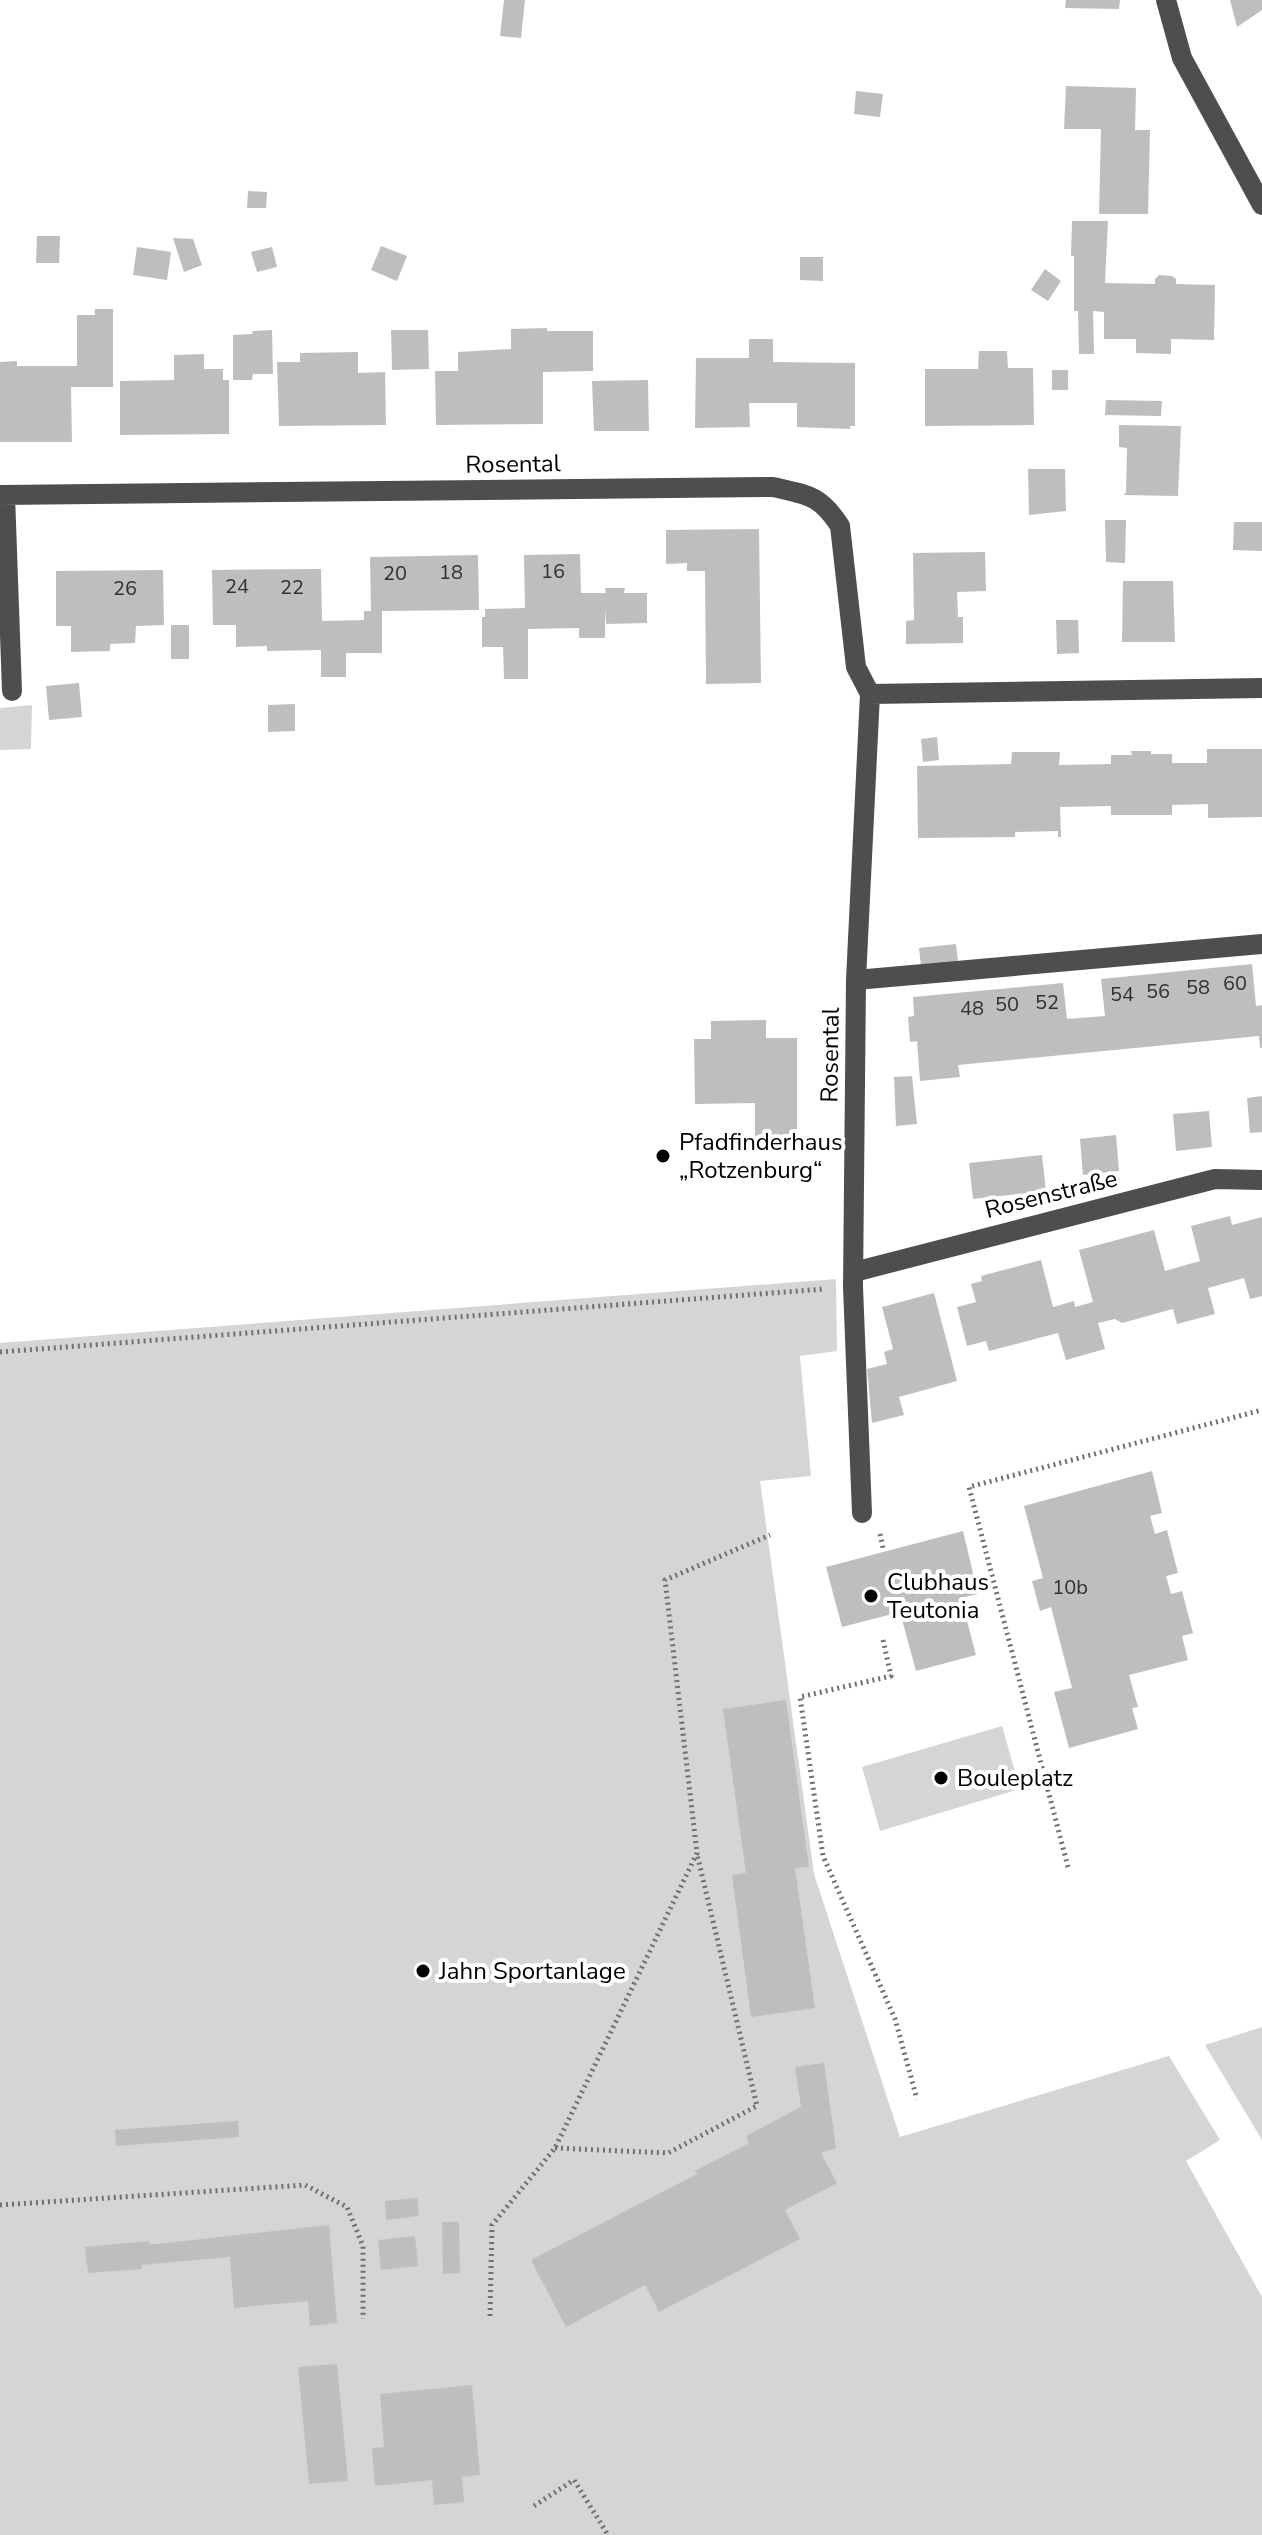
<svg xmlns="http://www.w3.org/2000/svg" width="1262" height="2535" font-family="'Nunito Sans',sans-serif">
  <rect width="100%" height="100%" fill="#fff"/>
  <path fill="#d5d5d5" d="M32 705 31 749 0 750V708Z
    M836 1279 837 1351 800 1356 811 1476 760 1481 814 1874 900 2137 1169 2056 1220 2140 1186 2161 1262 2297V2535H0V1343Z
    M1002 1726 1020 1789 880 1831 862 1767Z
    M1262 2027V2140L1205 2045Z"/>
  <path fill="#bebebe" d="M504 0H525L521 38 500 36Z
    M1066 0H1120L1119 9 1065 8Z
    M1230 0H1262V10L1237 27Z
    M1066 86 1136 88 1135 130H1150L1148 214H1099L1101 129H1064Z
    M856 91 883 94 880 117 854 114Z
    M248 191 267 192 266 208H247Z
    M1072 221H1108L1105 283 1155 284V279L1159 275 1172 276 1176 279V284L1215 285 1214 340 1171 339V354L1136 353V339H1104V312L1093 311 1094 354H1079L1078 311H1074V256H1071Z
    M37 236H60L59 263H36Z
    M173 238 193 239 202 265 184 272Z
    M381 246 407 256 397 281 371 270Z
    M137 247 171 252 167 280 133 275Z
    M272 247 277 267 257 272 251 252Z
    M800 257H823V281L800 280Z
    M1045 269 1061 281 1048 301 1031 290Z
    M95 309H113V387H71L72 442H0V362L17 361V366H77V315H95Z
    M547 328V331H593V371L543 372V424L436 425 435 371H458V352L511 349V329Z
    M272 330 273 374H253L252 380H233V335L252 334 253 331Z
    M391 330H428L429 369 392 370Z
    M749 339H773V362L855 363V426H850V429L797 427V403H749L750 427 695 428 696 358H749Z
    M979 351H1007L1008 368H1033L1034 425 925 426V369H978Z
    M358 352V373L385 372 386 425 279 426 277 362H300V353Z
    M204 354V369H223V380H229V434L120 435V381L174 380V355Z
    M1052 370H1068V390H1052Z
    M648 380 649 431H594L592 381Z
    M1106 400 1162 401 1161 416 1105 415Z
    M1119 425 1181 426 1178 496 1124 495 1126 492 1127 448 1119 447Z
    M1028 469H1065L1066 511 1029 515Z
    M1105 520H1126L1125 563 1106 562Z
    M1234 522H1262V551L1233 550Z
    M759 529 761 683 706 684 705 571H687V563L666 564V530Z
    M985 552 986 591 957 592 958 617H963V643L906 644V621L914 620 913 553Z
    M580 554 581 593H606L605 588H625L624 593H647V623L606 624 605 607V638H579V628L528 629V679H504L503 647H482V617H485V609L525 608 524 555Z
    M478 555 479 610 382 611V653H346V677H321V650L267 651V646L236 647V625H213L212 570 321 569 322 621 364 620V611H371L370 557Z
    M163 570 164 625 136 626 135 643 110 644V651L71 652V626H56V571Z
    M1123 581H1173L1175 642H1122Z
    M1056 620H1078L1079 653 1057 654Z
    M171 625H189V659H171Z
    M79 683 82 717 49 720 46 686Z
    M295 704V731L268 732V705Z
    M937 737 939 760 923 762 921 739Z
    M1207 749H1262V817L1208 818V804L1172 805V815H1111V806L1060 807 1061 837H1058V831L1015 832V837L918 838 917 766 1011 764 1012 752H1060L1059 765 1111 764V755H1132L1131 751H1151V754H1172V763H1207Z
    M956 944 958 962 921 966 919 948Z
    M1252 964 1256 1006 1262 1005V1048H1260L1259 1036 958 1065 960 1077 920 1081 917 1041 910 1042 908 1017 914 1016 913 997 1063 983 1067 1019 1105 1016 1101 979Z
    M766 1020V1038H797V1138H755V1103L695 1104 694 1039H711V1021Z
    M912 1076 917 1124 896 1126 894 1077Z
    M1262 1096V1132L1250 1133 1247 1098Z
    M1209 1111 1212 1147 1176 1151 1173 1114Z
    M1116 1135 1119 1171 1083 1175 1080 1139Z
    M1042 1155 1046 1191 973 1199 969 1163Z
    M1230 1216 1232 1225 1262 1217V1296L1250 1299 1244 1278 1208 1288 1215 1314 1177 1324 1173 1309 1122 1323 1115 1319 1098 1323 1105 1349 1066 1360 1058 1333 989 1351 986 1341 967 1346 957 1307 976 1302 971 1284 982 1281 981 1276 1041 1260 1053 1307 1074 1301 1075 1307 1093 1302 1079 1250 1154 1230 1165 1271 1200 1261 1191 1226Z
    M934 1293 957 1381 899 1397 904 1415 872 1423 867 1369 887 1364 884 1352 893 1349 882 1307Z
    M1152 1471 1162 1513 1150 1516 1155 1534 1167 1530 1178 1573 1166 1576 1171 1594 1182 1591 1193 1633 1182 1636 1188 1660 1129 1675 1138 1707 1132 1708 1138 1729 1069 1748 1054 1692 1072 1688 1051 1607 1040 1611 1032 1581 1043 1578 1024 1506Z
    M963 1531 978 1594 961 1598 976 1655 916 1671 900 1612 842 1627 826 1567Z
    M786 1700 809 1867 795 1868 815 2008 751 2017 732 1875 746 1873 723 1709Z
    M824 2063 836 2148 821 2153 837 2183 785 2210 800 2239 659 2312 645 2285 566 2327 531 2260 697 2174 695 2171 749 2143 746 2136 801 2107 795 2067Z
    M238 2121 239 2137 116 2146 115 2130Z
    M417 2198 419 2216 386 2220 385 2201Z
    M442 2222H459L460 2273 443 2274Z
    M329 2225 337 2323 310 2326 308 2301 234 2308 230 2257 141 2265 142 2269 88 2273 85 2247 149 2241 150 2244H158Z
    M415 2236 418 2266 381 2270 378 2240Z
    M337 2364 348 2481 309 2484 298 2367Z
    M472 2385 480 2475 462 2477 464 2502 434 2505 432 2480 375 2486 372 2448 384 2447 380 2394Z"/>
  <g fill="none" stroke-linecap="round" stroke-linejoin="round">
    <path stroke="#707070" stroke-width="5" stroke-dasharray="2 4" stroke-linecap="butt" d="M0 1352 824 1289
      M880 1534 883 1548
      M883 1640 891 1676 800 1697 823 1856 895 2019 917 2099
      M1068 1867 969 1487 1262 1410
      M555 2148 668 2153 757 2106 697 1854
      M0 2205 305 2185 347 2207 363 2246V2319
      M490 2316 492 2225 555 2148 697 1853 665 1580 770 1535
      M534 2506 574 2480 608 2535"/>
    <path stroke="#4e4e4e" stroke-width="20" d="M1166 0 1182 58 1262 205
      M0 495 773 487C808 495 820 495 840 526L856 667 870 694 1262 688
      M5 495 12 691
      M856 980 1262 944
      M854 1272 1215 1179 1262 1180
      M862 1513 853 1287 856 980 870 694"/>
  </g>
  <g fill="#000" stroke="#fff" stroke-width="3">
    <circle cx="663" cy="1156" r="8"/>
    <circle cx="871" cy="1596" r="8"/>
    <circle cx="941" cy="1778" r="8"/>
    <circle cx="423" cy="1971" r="8"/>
  </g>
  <g text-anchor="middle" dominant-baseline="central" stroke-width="8" stroke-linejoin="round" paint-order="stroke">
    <g font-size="20" fill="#303030">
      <text x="553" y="571">16</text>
      <text x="451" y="572">18</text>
      <text x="395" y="573">20</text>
      <text x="237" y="586">24</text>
      <text x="292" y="587">22</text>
      <text x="125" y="588">26</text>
      <text x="1235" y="983">60</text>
      <text x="1198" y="987">58</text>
      <text x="1158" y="991">56</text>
      <text x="1122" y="994">54</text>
      <text x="1047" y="1002">52</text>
      <text x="1007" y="1004">50</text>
      <text x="972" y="1008">48</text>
      <text x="1070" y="1587">10b</text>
    </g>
    <g font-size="24" fill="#000" stroke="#fff">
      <text transform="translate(513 464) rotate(-1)">Rosental</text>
      <text transform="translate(830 1055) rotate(-89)">Rosental</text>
      <text transform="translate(1051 1194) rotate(-14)">Rosenstraße</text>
    </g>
    <g font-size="24" fill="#000" stroke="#fff" text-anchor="start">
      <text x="679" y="1142">Pfadfinderhaus<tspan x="679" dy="28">„Rotzenburg“</tspan></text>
      <text x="887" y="1582">Clubhaus<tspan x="887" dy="28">Teutonia</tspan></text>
      <text x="957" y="1778">Bouleplatz</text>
      <text x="439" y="1971">Jahn Sportanlage</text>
    </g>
  </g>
</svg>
